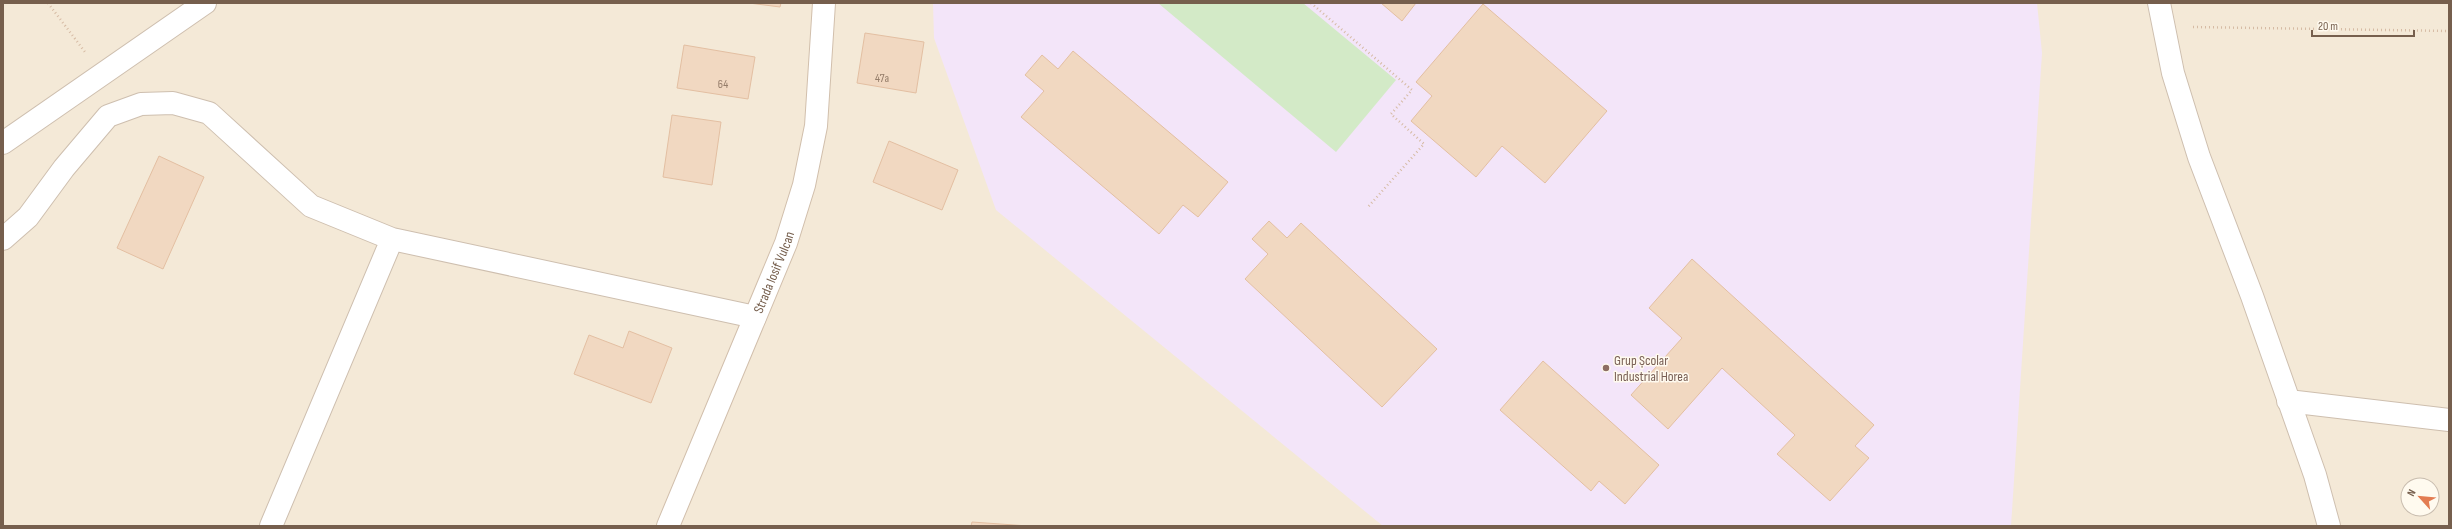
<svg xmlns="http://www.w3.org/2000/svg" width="2452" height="529" font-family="'Sofia Sans Condensed',sans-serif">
  <rect width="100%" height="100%" fill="#fcf6e9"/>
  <path fill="#f4e9d7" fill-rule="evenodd" d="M3 3H2449V526H3ZM2408 485H2432V509H2408Z"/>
  <path fill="#f3e5f9" d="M933 3H2037L2042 53 2011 526H1383L996 210 934 38Z"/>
  <path fill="#d3eac7" d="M1158 3H1303L1396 80 1336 152Z"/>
  <path fill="#f1d8c1" stroke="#e3bfa2" d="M749 3H781L780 7Z
    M1381 3H1416L1402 21Z
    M1483 4 1607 111 1545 183 1502 146 1476 177 1411 121 1432 96 1416 82Z
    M865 33 924 42 916 93 857 83Z
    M684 45 755 57 748 99 677 88Z
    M1073 51 1228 182 1198 217 1183 205 1159 234 1021 117 1044 91 1025 75 1042 55 1058 69Z
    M672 115 721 122 712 185 663 177Z
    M889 141 958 170 942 210 873 182Z
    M159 156 204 177 163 269 117 248Z
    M1269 221 1287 238 1301 223 1437 349 1382 407 1245 279 1268 254 1252 239Z
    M1692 259 1874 425 1855 446 1869 458 1830 501 1777 454 1795 435 1722 368 1668 429 1631 395 1682 338 1649 308Z
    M629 331 672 348 651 403 574 374 589 335 623 348Z
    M1543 361 1659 465 1625 504 1599 481 1591 491 1500 410Z
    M972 522 1028 526H971Z"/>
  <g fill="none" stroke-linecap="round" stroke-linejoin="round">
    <g stroke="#cebfaf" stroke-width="24">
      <path id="street" d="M2159 3 2173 73 2199 157 2252 296 2315 475 2329 526
        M3 143 205 3
        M3 239 28 217 64 168 108 116 141 104 173 103 209 113 311 206 392 239 755 317
        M2288 401 2449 420
        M271 526 392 239"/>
    </g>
    <g stroke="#d1bfac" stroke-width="24">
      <g id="secondary">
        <path id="s1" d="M668 526 786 243 804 185 816 126 824 3"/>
      </g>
    </g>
    <path stroke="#d6bba4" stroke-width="2.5" stroke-dasharray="1 3" stroke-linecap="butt" d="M48 3 85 52
      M1311 3 1412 90 1391 114 1424 144 1368 207
      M2193 27 2449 31"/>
    <use href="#street" stroke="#fff" stroke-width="22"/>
    <use href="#secondary" stroke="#fff" stroke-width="22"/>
  </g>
  <circle fill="#8d6e63" stroke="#fffaef" stroke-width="1.5" cx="1606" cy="368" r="4"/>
  <g text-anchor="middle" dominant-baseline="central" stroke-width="3" stroke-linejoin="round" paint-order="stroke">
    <g font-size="12" fill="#957d6a">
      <text x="882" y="78">47a</text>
      <text x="723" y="84">64</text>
    </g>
    <g font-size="14" fill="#765f4d" stroke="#fffaef">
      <text stroke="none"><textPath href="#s1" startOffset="275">Strada Iosif Vulcan</textPath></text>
    </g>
    <g font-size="14" fill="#785e54" stroke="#fffaef" text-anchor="start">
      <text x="1614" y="360">Grup Școlar<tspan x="1614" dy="16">Industrial Horea</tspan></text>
    </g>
  </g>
  <rect width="2452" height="529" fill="none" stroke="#765f4d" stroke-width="8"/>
  <g transform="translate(2420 497) rotate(297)"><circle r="19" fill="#fffaef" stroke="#c8bcae"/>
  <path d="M0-3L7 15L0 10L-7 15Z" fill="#e37c51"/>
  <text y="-6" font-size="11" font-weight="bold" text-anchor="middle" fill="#765f4d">N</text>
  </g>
  <path d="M2312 30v6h102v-6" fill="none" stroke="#765f4d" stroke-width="2"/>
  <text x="2318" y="30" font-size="12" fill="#765f4d" stroke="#fffaef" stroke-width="3" paint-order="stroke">20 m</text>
</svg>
